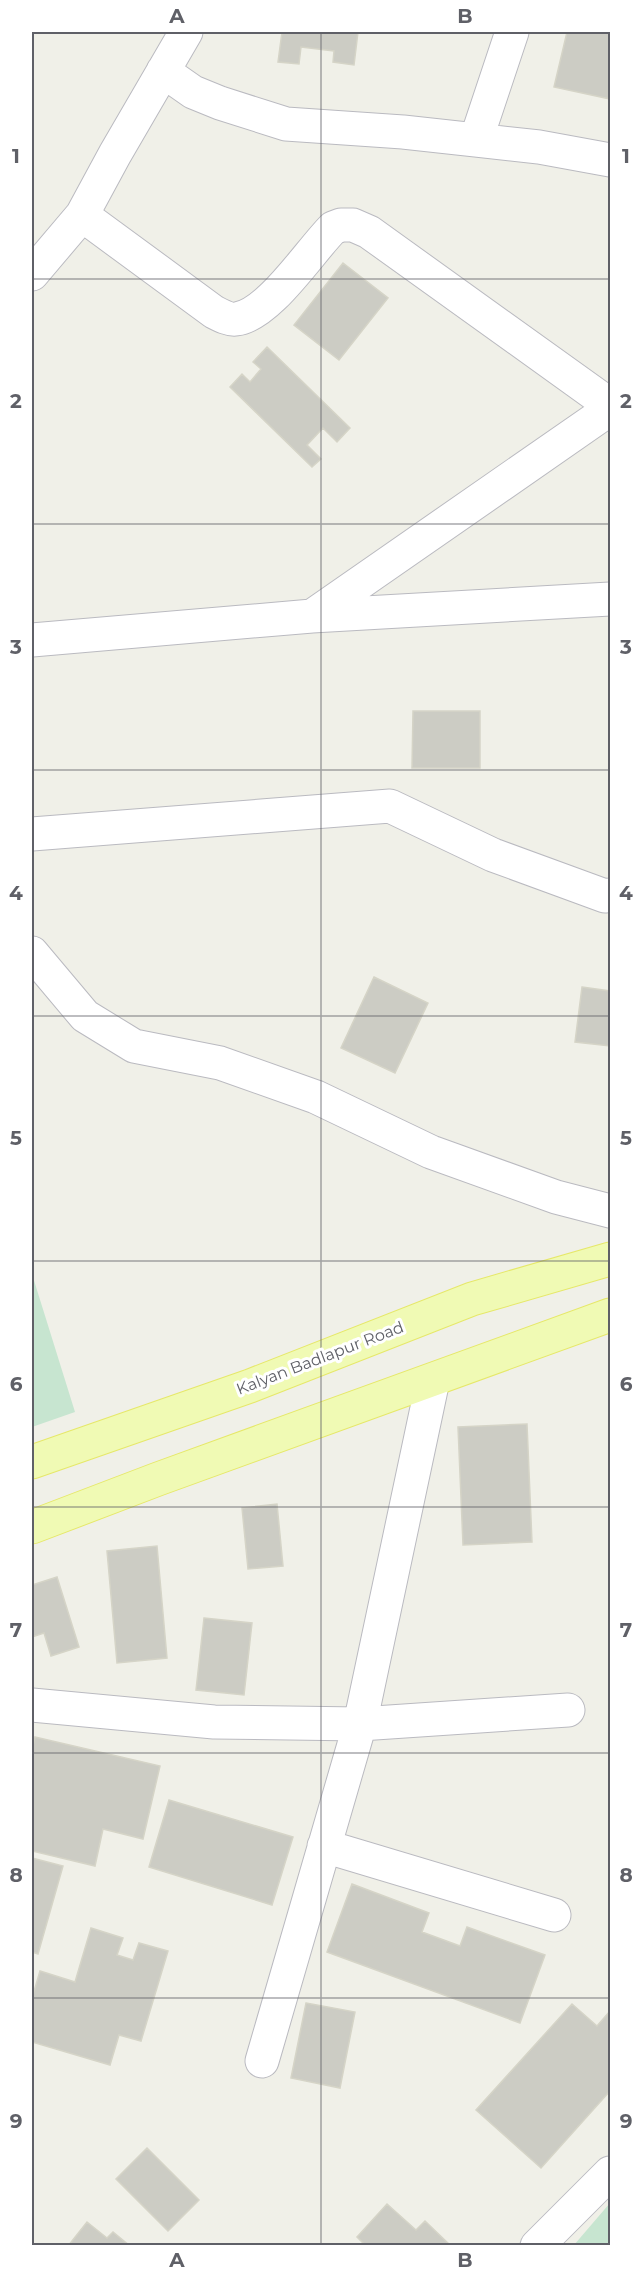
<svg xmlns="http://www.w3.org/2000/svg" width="642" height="2277" font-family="Montserrat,sans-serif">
  <rect width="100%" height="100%" fill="#f0f0e8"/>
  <path fill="#c7e5d0" d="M32 1274 75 1412 32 1427Z
    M610 2203V2245H574Z"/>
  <path fill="#ccccc4" stroke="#d5d4c7" stroke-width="1.5" d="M282 32H358L354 65 333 62 334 51 301 47 299 64 278 62Z
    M567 32H610V99L554 87Z
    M343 263 388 298 339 360 294 325Z
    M267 347 350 428 337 442 323 428 307 445 321 459 312 467 230 387 242 374 250 382 261 369 253 362Z
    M413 711H480V768H412Z
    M374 977 428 1003 395 1073 341 1048Z
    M582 987 610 991V1046L575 1042Z
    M527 1424 532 1542 463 1545 458 1427Z
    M277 1504 283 1566 248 1569 242 1508Z
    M157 1546 167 1658 117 1663 107 1551Z
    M57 1577 79 1647 51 1656 44 1633 32 1637V1585Z
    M204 1618 252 1623 244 1695 196 1690Z
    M35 1737 160 1766 143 1839 103 1829 95 1866 32 1851V1750Z
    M169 1800 293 1837 272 1905 149 1867Z
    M32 1858 63 1866 38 1954 32 1952Z
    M352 1884 429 1913 422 1932 460 1946 467 1927 545 1955 520 2023 327 1952Z
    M91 1928 123 1938 117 1955 133 1960 139 1943 168 1951 141 2041 119 2035 110 2065 32 2042V1998L40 1971 75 1982Z
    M306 2003 355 2012 340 2088 291 2078Z
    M572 2004 597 2026 610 2011V2091L541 2168 476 2110Z
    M147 2148 199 2200 168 2231 116 2179Z
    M387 2204 416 2230 425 2221 451 2246H366L357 2237Z
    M87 2222 107 2238 113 2232 130 2246H68Z"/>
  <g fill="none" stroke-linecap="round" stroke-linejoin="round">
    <g stroke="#babac0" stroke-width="35">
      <path id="minor" d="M163 71 193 92 220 103 286 124 403 132 476 140 539 147 610 160
        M476 140 512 32
        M82 215 214 312C220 315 229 320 236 319 269 315 309 252 333 228L341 225H353L369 232 610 405
        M32 274 82 215 115 154 186 32
        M312 616 610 409
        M32 640 312 616 610 599
        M32 834 390 806 493 855 605 896 610 895
        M32 953 85 1016 134 1046 220 1063 316 1097 431 1152 556 1197 610 1211
        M32 1705 214 1722 360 1724 568 1710
        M324 1846 554 1915
        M262 2061 360 1724 433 1380
        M537 2246 610 2173"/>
    </g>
    <g stroke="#e6e869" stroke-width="35">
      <path id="major" d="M32 1462 250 1386 472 1299 610 1259
        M32 1527 158 1479 610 1315"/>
    </g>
    <use href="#minor" stroke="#fff" stroke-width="33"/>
    <use href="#major" stroke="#f0fab4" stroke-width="33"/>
  </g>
  <path fill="none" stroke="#5f6067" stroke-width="1.5" stroke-opacity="0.55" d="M321 32V2246M32 279H610M32 524H610M32 770H610M32 1016H610M32 1261H610M32 1507H610M32 1753H610M32 1998H610"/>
  <g text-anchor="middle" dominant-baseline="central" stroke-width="6" stroke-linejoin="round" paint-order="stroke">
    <g font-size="16" fill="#5f6067" stroke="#fff">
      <text transform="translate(320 1358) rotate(-21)">Kalyan Badlapur Road</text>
    </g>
  </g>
  <rect width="642" height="2277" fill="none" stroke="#ffffff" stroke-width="66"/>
  <rect x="33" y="33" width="576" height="2211" fill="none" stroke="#5f6067" stroke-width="2"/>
  <g font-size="20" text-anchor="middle" font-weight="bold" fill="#5f6067">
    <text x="177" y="23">A</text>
    <text x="465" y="23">B</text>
    <text x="16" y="163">1</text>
    <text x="626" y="163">1</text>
    <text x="16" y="408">2</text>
    <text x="626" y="408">2</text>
    <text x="16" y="654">3</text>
    <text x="626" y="654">3</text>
    <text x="16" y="900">4</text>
    <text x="626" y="900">4</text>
    <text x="16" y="1145">5</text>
    <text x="626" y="1145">5</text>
    <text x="16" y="1391">6</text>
    <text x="626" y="1391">6</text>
    <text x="16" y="1637">7</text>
    <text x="626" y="1637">7</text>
    <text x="16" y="1882">8</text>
    <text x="626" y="1882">8</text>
    <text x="16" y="2128">9</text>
    <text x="626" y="2128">9</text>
    <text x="177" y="2267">A</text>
    <text x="465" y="2267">B</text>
  </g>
</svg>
